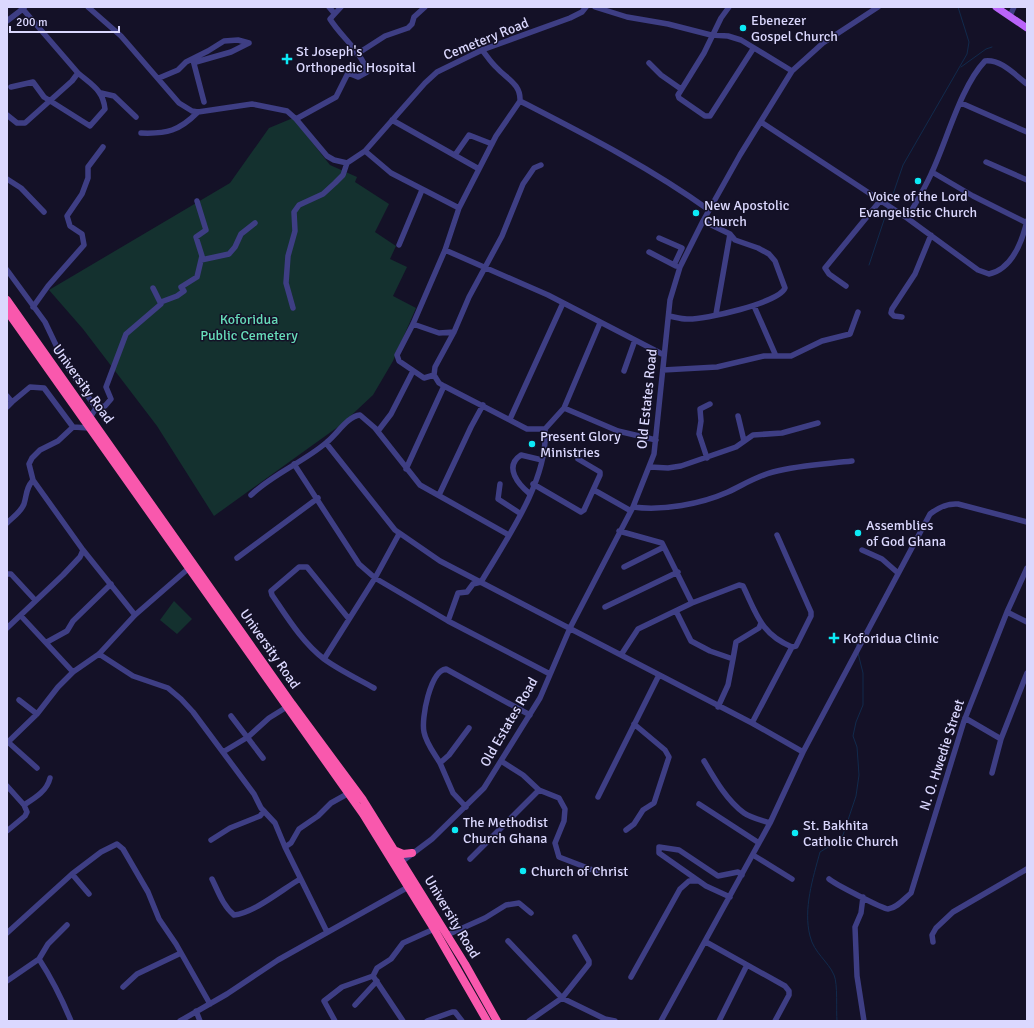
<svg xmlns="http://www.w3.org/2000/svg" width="1034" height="1028" font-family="Signika,sans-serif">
  <rect width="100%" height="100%" fill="#141127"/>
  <path fill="#14312f" d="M293 118 330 165 357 177 355 182 389 204 375 232 396 246 390 259 407 267 393 296 416 308 393 361 373 395 342 424 214 516 157 426 83 329 49 290 230 183 269 128Z
    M174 601 192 619 177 634 160 620Z"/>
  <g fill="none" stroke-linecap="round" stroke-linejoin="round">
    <path stroke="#112a4c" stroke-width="1" d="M961 67 986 49 992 47
      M890 203 903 165 967 54 969 42 958 7
      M869 265 888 208
      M855 639 857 646
      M837 1021C836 1010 838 984 834 975 828 961 814 953 810 936 803 909 813 878 820 852L838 841 843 835 856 796 859 775 857 747 853 736 856 722 863 705V673L858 653"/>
    <path stroke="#3e3e84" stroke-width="5.5" d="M88 7 121 36 179 103 192 111 198 112 252 104 287 111 296 119 327 156 334 160 347 163 365 151 425 83 437 72 482 50 570 18 582 12 586 7
      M329 7 334 13
      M595 7 627 17 668 24 711 35 728 36 741 40 792 71
      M729 7 721 18 704 53 678 95 679 98 705 116H710L753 49
      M1010 16 1014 7
      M7 21 24 8
      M357 54 385 36 408 28 412 24 414 17 425 7
      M193 60 196 62 231 52 249 43
      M193 60 204 102
      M649 63 661 75 681 89
      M159 78 178 70 186 62 208 51 224 41 238 40 249 43
      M11 87 33 82 44 97 90 126 105 109C103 90 92 85 78 73
      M101 93 114 96 136 117
      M520 101C586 135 649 167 709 210
      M961 103 1027 132
      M7 115 17 123H25L72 81 78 73 21 7
      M296 119 336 97 348 73 358 77 367 72C362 52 341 37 330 19L341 7
      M392 120 479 169
      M761 122 907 218 978 270 989 274C1012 269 1022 242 1027 221
      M141 133C167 134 179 131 198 112
      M365 151 391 173 459 208
      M455 155 469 135 492 144
      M986 162 1027 180
      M541 165 534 168 523 184 502 236 469 297 454 332 435 367 434 375 439 383 444 386 527 429H545L564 408 600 323
      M932 172 973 196 1027 223
      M7 179 21 188 44 212
      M907 218C916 203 925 188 932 172 947 140 961 86 985 61 1001 59 1015 75 1027 84
      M659 238 682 248 674 265
      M399 245 422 190
      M445 250 548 295 664 355
      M649 252 676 266
      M201 260 229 254 235 247 241 234 255 223
      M7 270 45 322 64 362 96 408
      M846 286 829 274 825 268 880 201
      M161 302 177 296 184 291 181 287 197 277 202 256 196 237 206 230 197 201
      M754 306 776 356
      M33 307 48 286 84 245 82 234 70 226 67 216 82 194 88 178V167L103 147
      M293 308 286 283 288 256 295 231 294 212 299 205 323 194 335 183 343 175 347 163
      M716 314 730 234
      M669 316C675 317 681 319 687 319 704 320 779 303 785 288L775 261 769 254 758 248 735 240 730 234 703 221
      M902 317 894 316 891 313 892 309 915 274 931 235
      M413 324 439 333 454 332
      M663 370 717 367 764 356H791L822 341 850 334 858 312
      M624 371 635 340
      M434 375 424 378 399 361 397 355 413 324 445 250 459 208 496 136 520 101C521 84 507 79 497 68 491 63 487 56 482 50
      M7 396 12 402 7 407
      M12 402 30 387 44 388 73 427 89 428
      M564 408 618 431 656 440
      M91 416 96 408 105 406 111 399 106 387 126 334 161 304 153 288
      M738 416 744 441
      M510 419 563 303
      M378 431 391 414 413 371
      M326 443 395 530 440 561 752 723 803 752
      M707 458 699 434 701 421 700 409 710 404
      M294 464 359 564 375 578 448 621 550 674
      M650 467 668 468 681 466 736 447 753 435 782 433 818 423
      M406 469 444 386
      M33 480 83 550 135 615
      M500 484 498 499 521 514
      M533 484 581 512 584 510 600 475V472L578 459
      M594 490 631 511
      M530 494C519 485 503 467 521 455L542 460
      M251 495C274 473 304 462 327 442 337 434 348 416 360 415L375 428 420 485 509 535
      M439 495 471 427 483 405
      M633 507C663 511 701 504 728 492 743 485 757 476 773 472 799 465 825 464 852 461
      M7 523C13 517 21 512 24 504 27 494 26 488 33 480L29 464 32 458 40 450 58 441 73 427
      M619 531 662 543 692 603
      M862 550 882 559 898 573
      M237 558 318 498
      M624 567 664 547
      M7 574H11L35 600
      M605 607 678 572
      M676 611 691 641 710 651 733 659 736 642 759 628 761 623
      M1007 612 1027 622
      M21 616 73 672
      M349 619 307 567H299L271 591 272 595C287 617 302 642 324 659 339 670 358 679 374 688
      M448 621 458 593 467 592 473 584 481 582C506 540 549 479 545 429
      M7 628 63 575 80 557 83 550
      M47 642 67 631 73 621 111 584
      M99 654 133 676 168 688 181 699 193 712 254 794 261 808 275 823 285 847 327 932
      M621 655 638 629 692 603 739 585 743 586C757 615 761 634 792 647L796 646 811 616V612L777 535
      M324 659 375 578 399 534
      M19 700 37 714
      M718 707 728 685 733 659
      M231 716 263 758
      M965 718 1001 739
      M752 723 792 647
      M8 742 37 768
      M7 743 37 714 58 687 73 672 99 654 135 615 189 568
      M223 752 248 737 269 718 290 705
      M704 761C714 778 727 801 744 813 751 818 761 820 770 823
      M440 763C434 753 426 743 424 732 421 719 430 671 446 669L530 715
      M992 773 1001 739 1027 673
      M7 786 24 805 27 812 25 816 7 831
      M539 790 559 798 565 809 564 821 555 843 559 857 598 872
      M598 797 659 675
      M699 804 759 843
      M24 805C35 798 47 791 50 778
      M466 807 453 793 440 763 449 755 469 728
      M626 830 634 824 643 810 654 803 669 757 665 750 634 724
      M211 840 230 828 260 816 264 811
      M285 847 291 843 299 829 318 816 331 803 349 793
      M753 855 792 879
      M470 859 539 790 523 775 501 761
      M400 863 432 839 484 788 540 698 570 628 633 507 654 454 670 300 680 267 703 221 740 155 792 71 823 43 878 7
      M72 874 89 894
      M212 879C218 891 223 906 234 915 254 913 283 889 300 879
      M829 879C833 883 883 909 888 909 897 908 904 899 911 893L964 721 1007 612 1027 568
      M730 897 706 886 659 853V847L679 850 718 876 738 872 742 875
      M863 897 861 913 855 927 857 976 864 1021
      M7 933 72 874 101 852 117 844 123 849 148 892 159 919 176 944 210 1004
      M447 935 485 918 506 905 519 903 531 913
      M508 941 562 998 605 1019 615 1021
      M706 942 785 986 789 991V995L775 1021
      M933 942 932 935 936 928 953 912 1027 869
      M39 959 48 944 67 925
      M631 977 680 889 689 881H698
      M7 981 39 959C52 979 62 999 71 1021
      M123 987 137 974 181 953
      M355 1005 377 981
      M196 1011 200 1021
      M180 1021 227 994 278 960 410 886
      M335 1021 324 1001 342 987 373 976
      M403 1021 373 976 377 968 391 959 403 943 434 929
      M427 1021 452 1012H455L462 1021
      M529 1021 562 998 589 964V961L575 937
      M661 1021 770 823 803 752 930 514C939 507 947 503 958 504L1027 522
      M719 1021 747 965"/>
    <path stroke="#ba64f9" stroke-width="7" d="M996 7 1027 28"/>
    <path stroke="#f958ad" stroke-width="8" d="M7 300 292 704 363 800 465 964 497 1021
      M7 311 363 814 434 929 487 1021
      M396 851 403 854 412 853"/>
  </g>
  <g fill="#0ceaf6" stroke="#141127" stroke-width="1.5">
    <circle cx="743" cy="28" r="4"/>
    <path d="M285 53h4v4h4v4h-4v4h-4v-4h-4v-4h4z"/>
    <circle cx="918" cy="181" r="4"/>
    <circle cx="696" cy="213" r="4"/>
    <circle cx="532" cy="444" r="4"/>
    <circle cx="858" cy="533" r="4"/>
    <path d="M832 632h4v4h4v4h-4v4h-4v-4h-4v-4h4z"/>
    <circle cx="455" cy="830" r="4"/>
    <circle cx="795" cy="833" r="4"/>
    <circle cx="523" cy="871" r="4"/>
  </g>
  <g text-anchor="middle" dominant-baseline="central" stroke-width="3" stroke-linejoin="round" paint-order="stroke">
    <g font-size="14" fill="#dbd8fe" stroke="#141127" text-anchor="start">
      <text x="751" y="20">Ebenezer<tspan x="751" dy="16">Gospel Church</tspan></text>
      <text x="296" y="51">St Joseph's<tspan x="296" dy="16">Orthopedic Hospital</tspan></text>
      <text x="918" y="196" text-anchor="middle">Voice of the Lord<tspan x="918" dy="16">Evangelistic Church</tspan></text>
      <text x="704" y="205">New Apostolic<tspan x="704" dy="16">Church</tspan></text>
      <text x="540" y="436">Present Glory<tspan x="540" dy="16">Ministries</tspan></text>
      <text x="866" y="525">Assemblies<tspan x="866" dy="16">of God Ghana</tspan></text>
      <text x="843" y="638">Koforidua Clinic</text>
      <text x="463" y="822">The Methodist<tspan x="463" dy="16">Church Ghana</tspan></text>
      <text x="803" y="825">St. Bakhita<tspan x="803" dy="16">Catholic Church</tspan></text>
      <text x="531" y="871">Church of Christ</text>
    </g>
    <g font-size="14" fill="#dbd8fe" stroke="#141127">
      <text transform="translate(486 39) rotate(-22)">Cemetery Road</text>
      <text transform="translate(83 384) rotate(54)">University Road</text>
      <text transform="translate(647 399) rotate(-84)">Old Estates Road</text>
      <text transform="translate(270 649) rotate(55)">University Road</text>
      <text transform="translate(509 722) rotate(-60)">Old Estates Road</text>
      <text transform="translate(942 755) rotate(-72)">N. O. Hwedie Street</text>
      <text transform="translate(452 917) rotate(59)">University Road</text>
    </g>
    <g font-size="14" fill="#66dcb9" stroke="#141127">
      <text x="249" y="319">Koforidua<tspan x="249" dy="16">Public Cemetery</tspan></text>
    </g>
  </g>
  <rect width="1034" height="1028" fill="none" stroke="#dbd8fe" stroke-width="16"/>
  <path d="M10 26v6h109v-6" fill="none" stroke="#dbd8fe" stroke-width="2"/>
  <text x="16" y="26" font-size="12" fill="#dbd8fe" stroke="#141127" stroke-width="3" paint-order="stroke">200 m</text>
</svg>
